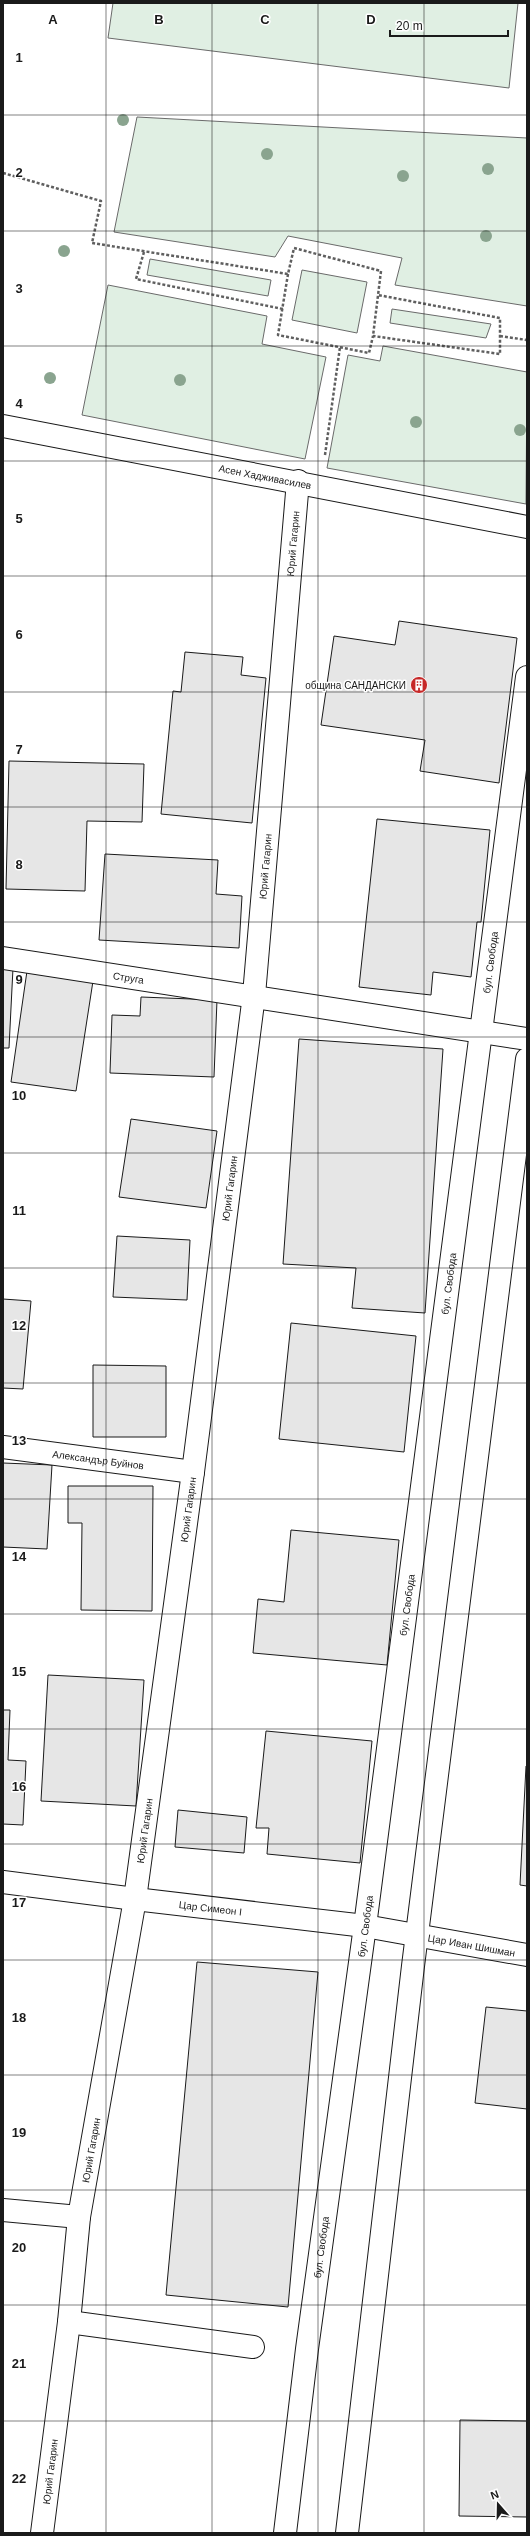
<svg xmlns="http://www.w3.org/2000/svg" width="530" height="2536" font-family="Helvetica,sans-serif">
  <rect width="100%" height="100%" fill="#fff"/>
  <path fill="#e0efe3" stroke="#6a6a6a" d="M113 3H518L509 88 108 38Z
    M137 117 527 138V306L395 285 402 258 288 236 275 257 114 232Z
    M150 259 271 280 268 296 147 275Z
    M302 270 367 282 357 333 292 320Z
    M108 285 267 316 262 344 326 357 305 459 82 415Z
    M392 309 491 324 486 338 390 323Z
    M383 346 527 372 526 504 327 468 348 355 380 361Z"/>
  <path fill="#e6e6e6" stroke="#1a1a1a" d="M399 621 517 638 499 783 420 771 425 740 321 725 334 636 395 645Z
    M185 652 243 657 241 675 266 678 252 823 161 814 173 691 181 692Z
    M9 761 144 764 142 822 87 821 85 891 6 889Z
    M377 819 490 830 481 922H477L471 977 433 972 431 995 359 987Z
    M105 854 218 860 216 894 242 896 239 948 99 940Z
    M3 967 13 968 9 1048H3Z
    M27 971 93 981 76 1091 11 1082Z
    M141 997 217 1000 214 1077 110 1073 112 1015 140 1016Z
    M299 1039 443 1049 425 1313 352 1308 356 1268 283 1264Z
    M131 1119 217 1131 206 1208 119 1197Z
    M117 1236 190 1240 187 1300 113 1297Z
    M3 1299 31 1301 23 1389 3 1388Z
    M291 1323 416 1336 404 1452 279 1439Z
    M93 1365 166 1366V1437H93Z
    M3 1463 52 1465 47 1549 3 1547Z
    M68 1486H153L152 1611 81 1610 82 1523H68Z
    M291 1530 399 1540 387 1665 253 1653 258 1599 284 1602Z
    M48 1675 144 1680 136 1806 41 1801Z
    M3 1710H10L8 1760 26 1761 23 1825 3 1824Z
    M266 1731 372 1741 360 1863 267 1854 269 1828H256Z
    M526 1766H527V1886L520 1885Z
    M178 1810 247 1817 244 1853 175 1847Z
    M197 1962 318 1972 288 2307 166 2295Z
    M486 2007 527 2011V2109L475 2103Z
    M460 2420 527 2421V2517L459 2516Z"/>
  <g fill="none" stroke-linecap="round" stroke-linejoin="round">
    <g stroke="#1a1a1a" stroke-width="24">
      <g id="minor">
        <path id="s1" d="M3 426 527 527"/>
        <path id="s2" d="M3 958 527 1039"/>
        <path id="s3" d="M3 1447 193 1472"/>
        <path id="s4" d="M3 1882 135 1899 365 1926 527 1955"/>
        <path d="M3 2210 79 2217"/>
        <path d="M69 2322 253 2347"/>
        <path id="s5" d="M42 2533 69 2322 79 2217 135 1899 193 1472 254 995 298 481"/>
        <path id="s6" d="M285 2533 307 2349 365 1926 527 677"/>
        <path d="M347 2533 413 1966 527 1059"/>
      </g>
    </g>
    <path stroke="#5f5f5f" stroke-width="2.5" stroke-dasharray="3 2" stroke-linecap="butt" d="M3 173 101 201 92 243 288 274 294 248 381 271 373 336 500 354V318L378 295
      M144 252 136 279 283 309
      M288 274 278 335 369 353 373 336
      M500 336 527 340
      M325 455 340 347"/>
    <use href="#minor" stroke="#fff" stroke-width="22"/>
  </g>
  <g fill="#8aa48f">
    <circle cx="123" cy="120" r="6"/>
    <circle cx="267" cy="154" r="6"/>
    <circle cx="488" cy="169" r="6"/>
    <circle cx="403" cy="176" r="6"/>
    <circle cx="486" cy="236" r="6"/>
    <circle cx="64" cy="251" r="6"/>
    <circle cx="50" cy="378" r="6"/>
    <circle cx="180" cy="380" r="6"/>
    <circle cx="416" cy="422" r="6"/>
    <circle cx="520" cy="430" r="6"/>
  </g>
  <path fill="none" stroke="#1a1a1a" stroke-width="1" stroke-opacity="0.55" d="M106 3V2533M212 3V2533M318 3V2533M424 3V2533M3 115H527M3 231H527M3 346H527M3 461H527M3 576H527M3 692H527M3 807H527M3 922H527M3 1037H527M3 1153H527M3 1268H527M3 1383H527M3 1499H527M3 1614H527M3 1729H527M3 1844H527M3 1960H527M3 2075H527M3 2190H527M3 2305H527M3 2421H527"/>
  <defs>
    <g id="building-disc" transform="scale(0.9)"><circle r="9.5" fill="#c62828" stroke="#fff"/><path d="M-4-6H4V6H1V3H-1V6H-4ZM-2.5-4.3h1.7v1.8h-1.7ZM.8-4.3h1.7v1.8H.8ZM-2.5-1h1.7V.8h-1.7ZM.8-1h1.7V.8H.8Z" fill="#fff"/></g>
  </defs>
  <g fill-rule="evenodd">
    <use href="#building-disc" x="419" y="685"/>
  </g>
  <g text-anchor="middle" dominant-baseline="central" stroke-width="3" stroke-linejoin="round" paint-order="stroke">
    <g font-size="10" fill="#1a1a1a" stroke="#fff">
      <text stroke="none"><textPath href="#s1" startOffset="267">Асен Хадживасилев</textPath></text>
      <text stroke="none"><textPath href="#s5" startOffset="2006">Юрий Гагарин</textPath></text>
      <text stroke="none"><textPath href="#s5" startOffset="1682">Юрий Гагарин</textPath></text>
      <text stroke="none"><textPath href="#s6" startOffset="1584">бул. Свобода</textPath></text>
      <text stroke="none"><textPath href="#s2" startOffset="127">Струга</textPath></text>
      <text stroke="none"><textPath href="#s5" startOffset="1358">Юрий Гагарин</textPath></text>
      <text stroke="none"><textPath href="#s6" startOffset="1260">бул. Свобода</textPath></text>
      <text stroke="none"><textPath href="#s3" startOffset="96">Александър Буйнов</textPath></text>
      <text stroke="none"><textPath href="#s5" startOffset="1034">Юрий Гагарин</textPath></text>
      <text stroke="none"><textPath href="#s6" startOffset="936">бул. Свобода</textPath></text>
      <text stroke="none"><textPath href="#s5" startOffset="710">Юрий Гагарин</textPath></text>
      <text stroke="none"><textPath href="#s4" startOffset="209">Цар Симеон I</textPath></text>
      <text stroke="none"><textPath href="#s6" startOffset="612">бул. Свобода</textPath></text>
      <text stroke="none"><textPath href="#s4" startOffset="473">Цар Иван Шишман</textPath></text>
      <text stroke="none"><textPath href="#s5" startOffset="386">Юрий Гагарин</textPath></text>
      <text stroke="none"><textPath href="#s6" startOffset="288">бул. Свобода</textPath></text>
      <text stroke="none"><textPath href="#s5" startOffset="62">Юрий Гагарин</textPath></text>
    </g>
    <g font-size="10" fill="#1a1a1a" stroke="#fff" text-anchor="end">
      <text x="406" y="685">община САНДАНСКИ</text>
    </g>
  </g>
  <g font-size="13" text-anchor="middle" font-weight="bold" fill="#1a1a1a" stroke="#fff" stroke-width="3" stroke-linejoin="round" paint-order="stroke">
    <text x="53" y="24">A</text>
    <text x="159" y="24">B</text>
    <text x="265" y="24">C</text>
    <text x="371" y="24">D</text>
    <text x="19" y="62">1</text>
    <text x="19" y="177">2</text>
    <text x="19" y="293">3</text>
    <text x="19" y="408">4</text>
    <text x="19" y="523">5</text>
    <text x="19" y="639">6</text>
    <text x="19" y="754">7</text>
    <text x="19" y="869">8</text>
    <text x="19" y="984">9</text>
    <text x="19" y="1100">10</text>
    <text x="19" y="1215">11</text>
    <text x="19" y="1330">12</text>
    <text x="19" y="1445">13</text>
    <text x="19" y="1561">14</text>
    <text x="19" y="1676">15</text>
    <text x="19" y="1791">16</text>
    <text x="19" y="1907">17</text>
    <text x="19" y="2022">18</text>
    <text x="19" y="2137">19</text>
    <text x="19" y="2252">20</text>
    <text x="19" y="2368">21</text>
    <text x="19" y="2483">22</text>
  </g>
  <rect width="530" height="2536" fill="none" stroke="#1a1a1a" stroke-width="8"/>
  <g transform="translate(498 2504) rotate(340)" stroke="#ffffff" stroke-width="3" paint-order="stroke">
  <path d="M0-3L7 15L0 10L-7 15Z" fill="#1a1a1a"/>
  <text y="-6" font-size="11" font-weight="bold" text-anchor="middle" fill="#1a1a1a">N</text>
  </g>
  <path d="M390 30v6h118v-6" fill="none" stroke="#1a1a1a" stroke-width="2"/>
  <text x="396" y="30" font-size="12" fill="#1a1a1a" stroke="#ffffff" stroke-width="3" paint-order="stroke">20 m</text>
</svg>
